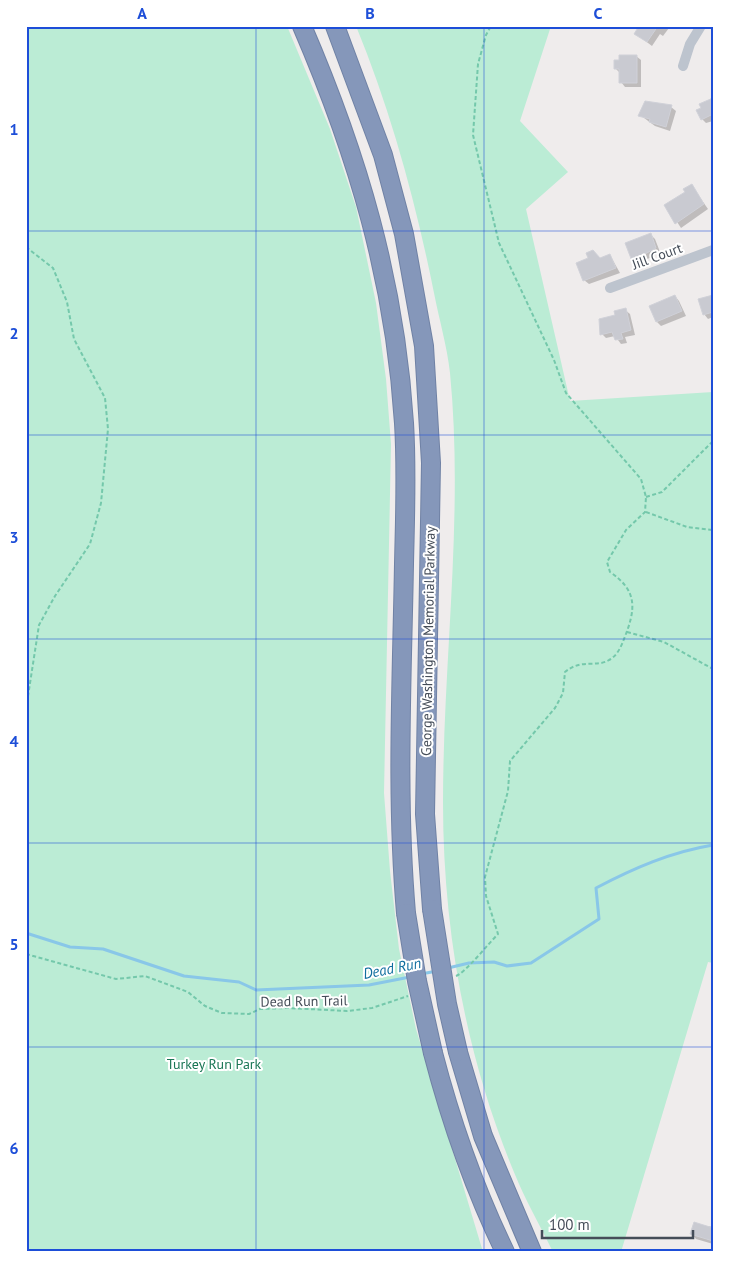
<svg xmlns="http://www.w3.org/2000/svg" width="739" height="1278" font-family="'PT Sans',sans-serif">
  <rect width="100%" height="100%" fill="#efecec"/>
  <path fill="#bbecd5" d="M26 26H287L330 129 356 207 376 303 386 379 391 444 384 793 390 871 399 949 416 1029 483 1252H26Z
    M356 26H551L520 121 568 172 526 209 570 401 713 392V963L708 962 621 1252H553C542 1229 529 1207 519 1184 467 1064 443 933 443 803 443 659 464 516 450 373 447 346 439 319 434 293 416 203 391 111 356 26Z"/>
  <path fill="#0003" d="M641 26H667L669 28 663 36 660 34 652 46 636 34Z
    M636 56 641 60V87H625L621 82 620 73 616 69Z
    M713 96V121L706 123 702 119 703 108Z
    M671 107 676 111 670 131 655 126 640 115Z
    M692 186 708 209 681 228 666 205 687 193Z
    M650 234 655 239 660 252 637 265 633 261 626 244Z
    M610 255 620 273 589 284 584 280Z
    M713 295V317L708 319 704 314 700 299Z
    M675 296 679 301 686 316 661 326 657 322Z
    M625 310 630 314 635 335 625 337 627 343 621 344 615 336 606 338 602 334Z
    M695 1224 713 1227V1244L696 1239 692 1234Z"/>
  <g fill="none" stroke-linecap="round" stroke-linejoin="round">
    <path stroke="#89c7e8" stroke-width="3" d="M26 933 70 947 103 949 184 976 239 982 256 990 369 985 410 977
      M448 968 469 963 494 962 507 966 531 963 599 919 596 888C634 868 671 852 713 845
      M421 974 437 971"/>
  </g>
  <path fill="#c9cad1" stroke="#d0d1d8" d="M639 26H658L647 42 634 34Z
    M619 55H637V83H619V69H614V60H619Z
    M713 98V114L701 120 696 110 701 108 699 104Z
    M645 101 672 105 666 127 649 122 650 119 638 116Z
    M692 184 704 204 675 224 664 205 685 192 683 189Z
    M651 233 656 248 632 261 625 243Z
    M593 250 600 258 610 254 616 268 583 281 576 263 588 258 586 253Z
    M675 295 682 311 656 322 649 306Z
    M713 295V312L703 315 698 299Z
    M626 308 631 330 621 333 623 339 615 340 612 332 600 335 599 319 615 315 614 311Z
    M694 1222 713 1228V1241L690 1234Z"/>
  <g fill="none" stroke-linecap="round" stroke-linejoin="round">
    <g stroke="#7082a5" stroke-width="20">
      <path id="highway" d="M302 26C358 156 395 281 404 423 407 470 405 517 404 564 402 680 396 797 406 913
        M335 26 383 155 404 234 424 346 431 463 425 814 432 909
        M458 1052 483 1136 532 1252
        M433 1053C451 1122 474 1188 505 1252"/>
    </g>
    <path stroke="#74c8ab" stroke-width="2" stroke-dasharray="4 2.5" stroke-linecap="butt" d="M26 247 53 268 67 302 74 339 105 398 108 429 101 503 90 544 55 596 39 625 26 709
      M646 497 662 492 713 441
      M646 512 687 527 713 530
      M627 632 664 642 713 669
      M26 954 116 979 145 976 188 992 205 1006 222 1013 249 1014 260 1009 288 1008 347 1011 372 1008 408 996
      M456 976C465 973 489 943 498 934L486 896 485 877 508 791 510 761 555 708 563 693 565 672C582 658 596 668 609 660 617 656 621 647 624 639 636 609 638 591 610 572L607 562 626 530 645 512 646 497 641 479 566 393 554 360 499 243 473 135 478 64 486 35 491 26"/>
    <path stroke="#bdc4ce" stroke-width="10" d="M683 66 690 44 701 26
      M610 288 713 250"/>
    <use href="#highway" stroke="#8597ba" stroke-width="18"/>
    <g stroke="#7082a5" stroke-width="20" stroke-linecap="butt">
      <path id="highway-bridge" d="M432 909 447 1004 458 1052
        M406 913 417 981 433 1053"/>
    </g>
    <use href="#highway-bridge" stroke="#8597ba" stroke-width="18"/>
  </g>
  <path fill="none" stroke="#1d4ed8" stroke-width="1" stroke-opacity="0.55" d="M256 26V1252M484 26V1252M26 231H713M26 435H713M26 639H713M26 843H713M26 1047H713"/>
  <g text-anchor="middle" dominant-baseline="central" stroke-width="4" stroke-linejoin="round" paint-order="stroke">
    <g font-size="14" fill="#454d58" stroke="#fff">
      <text transform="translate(657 256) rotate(-20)">Jill Court</text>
      <text transform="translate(428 641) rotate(-89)">George Washington Memorial Parkway</text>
      <text transform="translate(304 1001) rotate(-1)">Dead Run Trail</text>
    </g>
    <g font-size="14" fill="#1a7655" stroke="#fff">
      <text x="214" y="1064">Turkey Run Park</text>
    </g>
    <g font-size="15" font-style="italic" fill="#116e9f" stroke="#fff">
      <text transform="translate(392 968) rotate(-11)">Dead Run</text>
    </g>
  </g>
  <rect width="739" height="1278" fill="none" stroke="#ffffff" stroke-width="55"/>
  <path d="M542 1230v8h151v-8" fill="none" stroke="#454d58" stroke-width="2.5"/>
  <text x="549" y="1230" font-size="15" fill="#454d58" stroke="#ffffff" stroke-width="4" paint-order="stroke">100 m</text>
  <rect x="28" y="28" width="684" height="1222" fill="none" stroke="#1d4ed8" stroke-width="2"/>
  <g font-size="16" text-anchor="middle" font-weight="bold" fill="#1d4ed8">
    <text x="142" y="19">A</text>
    <text x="370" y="19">B</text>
    <text x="598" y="19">C</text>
    <text x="14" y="135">1</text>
    <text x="14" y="339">2</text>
    <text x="14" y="543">3</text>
    <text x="14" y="747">4</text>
    <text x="14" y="950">5</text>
    <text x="14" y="1154">6</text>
  </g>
</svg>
